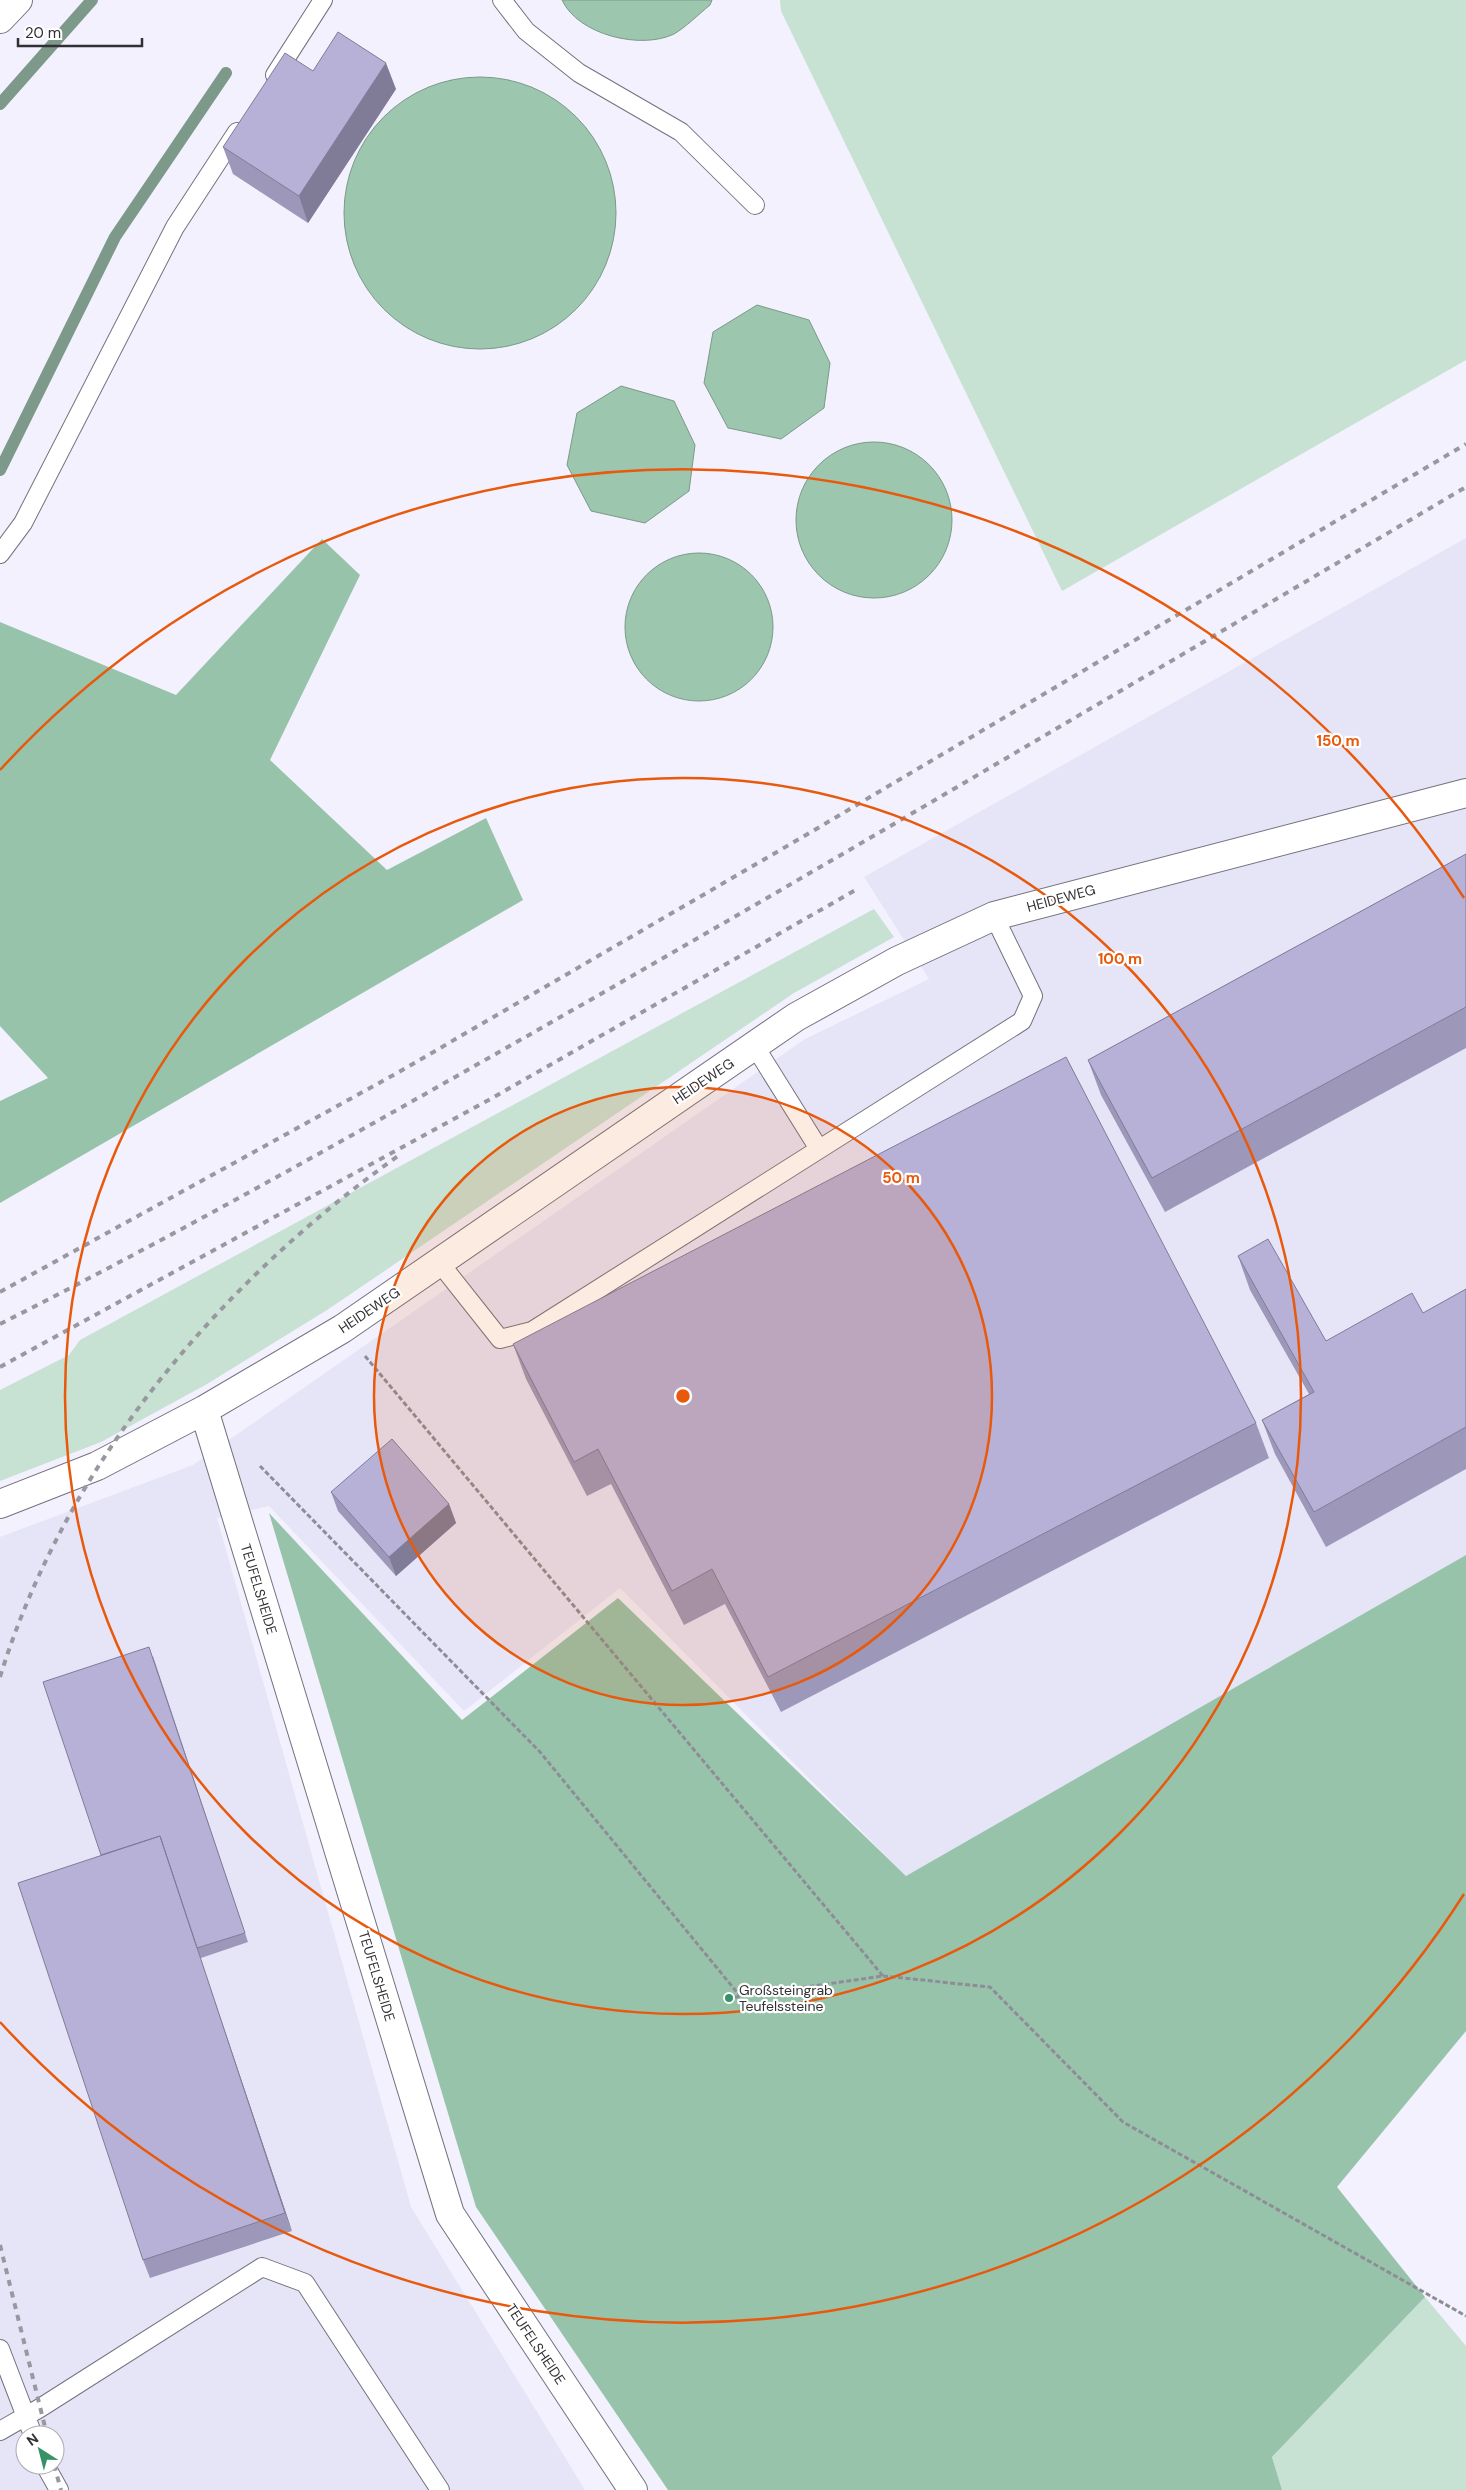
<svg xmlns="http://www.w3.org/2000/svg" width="1466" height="2490" font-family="'DM Sans',sans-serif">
  <rect width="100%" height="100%" fill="#f2f1fd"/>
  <path fill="#e6e4f7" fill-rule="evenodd" d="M1466 538V1555L906 1876 620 1588 464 1711 269 1506 217 1518 411 2207 585 2490H0V1537L193 1465 805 1039 929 979 864 877ZM25 2435H55V2465H25Z"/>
  <path fill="#c7e1d2" d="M780 0H1466V360L1062 591 781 11Z
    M874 909 894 937 794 993 327 1310 207 1384 101 1442 0 1481V1390L69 1355 80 1340Z
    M1425 2297 1466 2346V2490H1282L1272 2457Z"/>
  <path fill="#98c3ab" d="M322 539 360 575 270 760 387 870 486 818 523 900 0 1203V1101L48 1078 0 1026V622L176 695Z
    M269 1513 462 1720 618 1598 906 1876 1466 1555V2031L1337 2187 1425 2297 1272 2457 1282 2490H668L476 2207Z"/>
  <path fill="#9cc6ae" stroke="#7c9989" d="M562 0H712L710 5C699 14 686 27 674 34 641 50 578 35 562 0Z
    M344 213a136 136 0 1 1 272 0a136 136 0 1 1-272 0Z
    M757 305 809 320 830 363 824 408 781 439 728 428 704 383 713 332Z
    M621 386 674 401 695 445 689 491 645 523 591 511 567 465 577 413Z
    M796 520a78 78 0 1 1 156 0a78 78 0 1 1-156 0Z
    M625 627a74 74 0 1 1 148 0a74 74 0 1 1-148 0Z"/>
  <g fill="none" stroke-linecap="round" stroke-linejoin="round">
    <path stroke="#7c9989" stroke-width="12" d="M0 104 92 0
      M0 470 115 237 226 73"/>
    <g stroke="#74727d" stroke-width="20">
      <path id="service" d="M502 0 526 31 579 73 681 132 755 205
        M275 75 323 0
        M0 554 23 523 175 227 237 132
        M754 1045 819 1149
        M439 1262 500 1339 532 1331 1022 1021 1033 996 994 916
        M0 2349 33 2435
        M0 2431 40 2408 262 2267 305 2283 440 2490
        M45 2465 59 2490"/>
    </g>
    <g stroke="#74727d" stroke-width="30">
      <path id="minor" d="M204 1410 450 2214 633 2490
        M0 1504 97 1466 204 1410 342 1329 796 1017 897 961 994 916 1466 793"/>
    </g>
    <g stroke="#74727d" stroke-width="30">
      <path id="secondary" d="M0 19 18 0"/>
    </g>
    <path stroke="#8e8d95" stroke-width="3" stroke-dasharray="5 2.5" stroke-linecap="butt" d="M365 1356 883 1976 729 1998
      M260 1466 540 1752 740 1996
      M883 1976 990 1987 1123 2122 1466 2316"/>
    <use href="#service" stroke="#fff" stroke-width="18"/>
    <use href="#minor" stroke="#fff" stroke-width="28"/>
    <use href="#secondary" stroke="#fff" stroke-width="28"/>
    <path stroke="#9998a0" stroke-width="4" stroke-dasharray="6 6" stroke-linecap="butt" d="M0 1292 399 1072 806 835 1466 444
      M0 1324C184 1231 364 1129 543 1027 853 850 1159 668 1466 487
      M0 1367 494 1097 859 888
      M0 1677C66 1464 218 1284 398 1156
      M0 2245 47 2435
      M54 2465 61 2490"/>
  </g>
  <path fill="#9d98ba" d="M313 71 396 89 308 223 233 174 223 147Z
    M1466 854V1048L1165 1212 1101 1095 1088 1060Z
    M1238 1256 1326 1341 1423 1313 1466 1289V1469L1326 1547 1275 1454 1262 1420 1309 1394 1250 1290Z
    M513 1344 1256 1423 1269 1458 781 1712 725 1604 684 1625 611 1484 587 1496 526 1379Z
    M331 1492 449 1504 456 1523 396 1576 338 1511Z
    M153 1656 248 1942 201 1958 200 1957 292 2231 150 2278 143 2260 101 1855Z"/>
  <path fill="#807c97" d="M386 63 396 89 308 223 299 196Z
    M449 1504 456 1523 396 1576 389 1557Z
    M160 1836 166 1855 292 2231 285 2213Z"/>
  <path fill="#b7b1d8" stroke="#807c97" d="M338 32 386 63 299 196 223 147 285 53 313 71Z
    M1466 854V1007L1152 1178 1088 1060Z
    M1066 1057 1256 1423 768 1677 712 1569 672 1591 598 1449 574 1462 513 1344Z
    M1268 1239 1326 1341 1412 1293 1423 1313 1466 1289V1427L1314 1512 1262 1420 1314 1392 1238 1256Z
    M392 1439 449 1504 389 1557 331 1492Z
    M149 1647 245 1933 197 1948 160 1836 101 1855 43 1682Z
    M160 1836 285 2213 143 2260 18 1883Z"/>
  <circle cx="683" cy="1396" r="309" fill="#e8590c" fill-opacity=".12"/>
  <g fill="none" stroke="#e8590c" stroke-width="2.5">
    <circle cx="683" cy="1396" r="309"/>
    <circle cx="683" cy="1396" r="618"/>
    <path d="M1464 1894A926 926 0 0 1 0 2022M0 770A926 926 0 0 1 1464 898"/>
  </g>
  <circle fill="#379268" stroke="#fff" stroke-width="2" cx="729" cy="1998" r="5"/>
  <g text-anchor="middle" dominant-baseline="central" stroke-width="4.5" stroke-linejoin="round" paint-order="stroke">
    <g font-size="14" fill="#313034" stroke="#fff">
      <text transform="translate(1061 898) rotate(-15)">HEIDEWEG</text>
      <text transform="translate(703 1081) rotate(-34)">HEIDEWEG</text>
      <text transform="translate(369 1310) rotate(-34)">HEIDEWEG</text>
      <text transform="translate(259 1589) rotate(73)">TEUFELSHEIDE</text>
      <text transform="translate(377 1976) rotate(73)">TEUFELSHEIDE</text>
      <text transform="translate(536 2344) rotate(56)">TEUFELSHEIDE</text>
    </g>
    <g font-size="14" fill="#313034" stroke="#fff" text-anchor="start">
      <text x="739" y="1990">Großsteingrab<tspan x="739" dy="16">Teufelssteine</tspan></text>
    </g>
  </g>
  <circle cx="683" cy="1396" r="8" fill="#e8590c" stroke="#fff" stroke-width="2.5"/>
  <g font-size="15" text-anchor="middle" font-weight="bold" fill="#e8590c" stroke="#fff" stroke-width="4.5" stroke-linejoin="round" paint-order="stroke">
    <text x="1338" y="746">150 m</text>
    <text x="1120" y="964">100 m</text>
    <text x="901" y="1183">50 m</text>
  </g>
  <g transform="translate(40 2450) rotate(324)"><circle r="24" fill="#ffffff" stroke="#adacae"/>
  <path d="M0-4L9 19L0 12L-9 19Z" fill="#379268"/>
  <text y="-8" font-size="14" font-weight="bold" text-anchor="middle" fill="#313034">N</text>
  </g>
  <path d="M18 38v8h124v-8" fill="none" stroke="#313034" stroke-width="2.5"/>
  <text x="25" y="38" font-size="15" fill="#313034" stroke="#ffffff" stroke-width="4" paint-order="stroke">20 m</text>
</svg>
